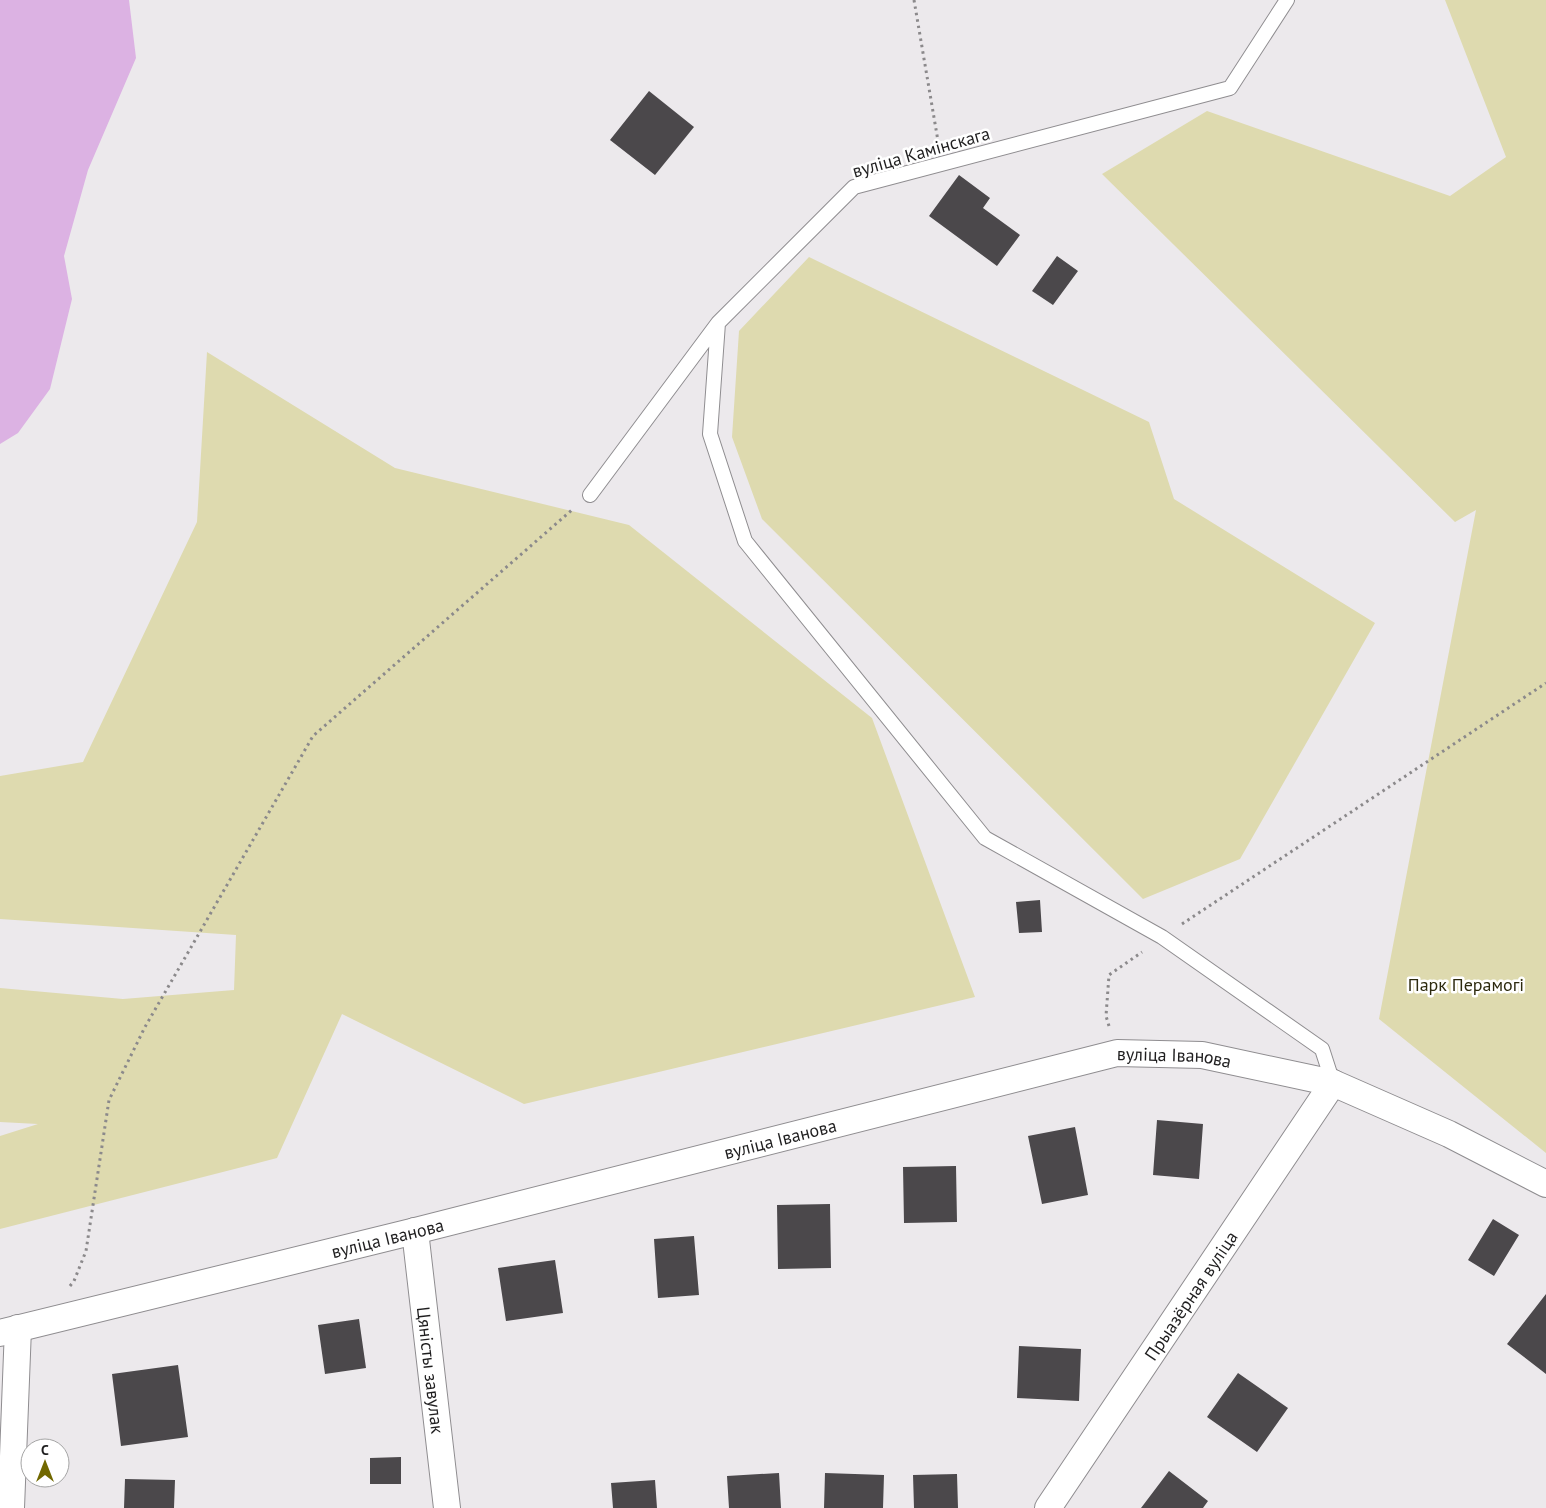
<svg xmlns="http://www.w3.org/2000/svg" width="1546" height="1508" font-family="'PT Sans',sans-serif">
  <rect width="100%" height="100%" fill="#ece9ec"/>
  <path fill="#dedaaf" d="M1445 0H1546V1153L1379 1019 1476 510 1455 522 1102 174 1207 111 1450 196 1506 157Z
    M809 257 1149 422 1174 499 1375 623 1240 859 1143 899 762 519 732 437 739 331Z
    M207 352 395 468 629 525 872 718 975 997 524 1104 342 1014 277 1158 0 1229V1136L38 1124 0 1122V988L123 999 234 990 236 935 0 919V776L83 762 197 522Z"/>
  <path fill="#dcb2e3" d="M0 0H129L136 58 88 170 64 256 72 299 50 389 18 433 0 444Z"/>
  <path fill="#4b484b" d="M649 91 694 127 655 175 610 140Z
    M959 175 990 198 983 208 1020 235 997 266 929 216Z
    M1057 256 1078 271 1053 305 1032 291Z
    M1040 900 1042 932 1019 933 1016 902Z
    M1157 1120 1203 1124 1199 1179 1153 1175Z
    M1075 1127 1088 1195 1042 1204 1028 1136Z
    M956 1166 957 1222 904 1223 903 1167Z
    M830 1204 831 1268 778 1269 777 1205Z
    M1493 1219 1519 1235 1494 1276 1468 1260Z
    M694 1236 699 1295 658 1298 654 1239Z
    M555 1260 563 1313 506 1321 498 1268Z
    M1546 1294V1374L1507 1344Z
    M359 1319 366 1368 325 1374 318 1325Z
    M1019 1346 1081 1349 1079 1401 1017 1398Z
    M178 1365 188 1437 121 1446 112 1374Z
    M1238 1373 1288 1408 1257 1452 1207 1417Z
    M401 1457V1484H370V1458Z
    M1169 1471 1208 1501 1203 1508H1141Z
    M779 1473 781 1508H729L727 1476Z
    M825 1473 884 1475 883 1508H824Z
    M957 1474 958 1508H914L913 1475Z
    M125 1479 175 1480 174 1508H124Z
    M655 1480 657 1508H613L611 1483Z"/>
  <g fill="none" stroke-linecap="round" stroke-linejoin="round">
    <g stroke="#8f8d90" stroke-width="16">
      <path id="lane" d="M718 323 710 434 745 541 985 838 1162 937 1322 1049 1333 1083
        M590 495 718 323 854 187 1230 88 1287 0"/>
    </g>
    <g stroke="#8f8d90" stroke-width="28">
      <g id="street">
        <path id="s1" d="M415 1231 447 1508"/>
        <path id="s2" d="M0 1333 415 1231 1117 1053 1202 1055 1333 1083 1449 1134 1546 1184"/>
        <path d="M11 1508 18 1328"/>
        <path id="s3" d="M1048 1508 1333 1083"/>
      </g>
    </g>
    <path stroke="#8b898b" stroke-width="3" stroke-dasharray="2.5 4" stroke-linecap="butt" d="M914 0 938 141
      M1182 924 1546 683
      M1109 1026 1106 1016 1109 975 1142 952
      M70 1286 74 1281 86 1251 109 1100 145 1027 313 736 573 509"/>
    <use href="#lane" stroke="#fff" stroke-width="14"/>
    <use href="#street" stroke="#fff" stroke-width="26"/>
  </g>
  <g text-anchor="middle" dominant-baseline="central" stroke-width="5" stroke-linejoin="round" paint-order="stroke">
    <g font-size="18" fill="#1f1e1f" stroke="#fff">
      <text transform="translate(921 152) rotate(-16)">вуліца Камінскага</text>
      <text stroke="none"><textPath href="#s2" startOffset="1209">вуліца Іванова</textPath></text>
      <text stroke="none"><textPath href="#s2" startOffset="804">вуліца Іванова</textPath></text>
      <text stroke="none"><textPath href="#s2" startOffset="399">вуліца Іванова</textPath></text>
      <text stroke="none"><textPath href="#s3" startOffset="256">Прыазёрная вуліца</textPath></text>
      <text stroke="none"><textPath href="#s1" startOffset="140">Цяністы завулак</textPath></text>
    </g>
    <g font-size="18" fill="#2d2a0e" stroke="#fff">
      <text x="1466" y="984">Парк Перамогі</text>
    </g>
  </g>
  <g transform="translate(45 1463)"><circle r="24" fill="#ffffff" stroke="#a5a5a5"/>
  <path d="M0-4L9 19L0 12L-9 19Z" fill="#716800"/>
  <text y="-8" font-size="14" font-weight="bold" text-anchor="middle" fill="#1f1e1f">С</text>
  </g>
</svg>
